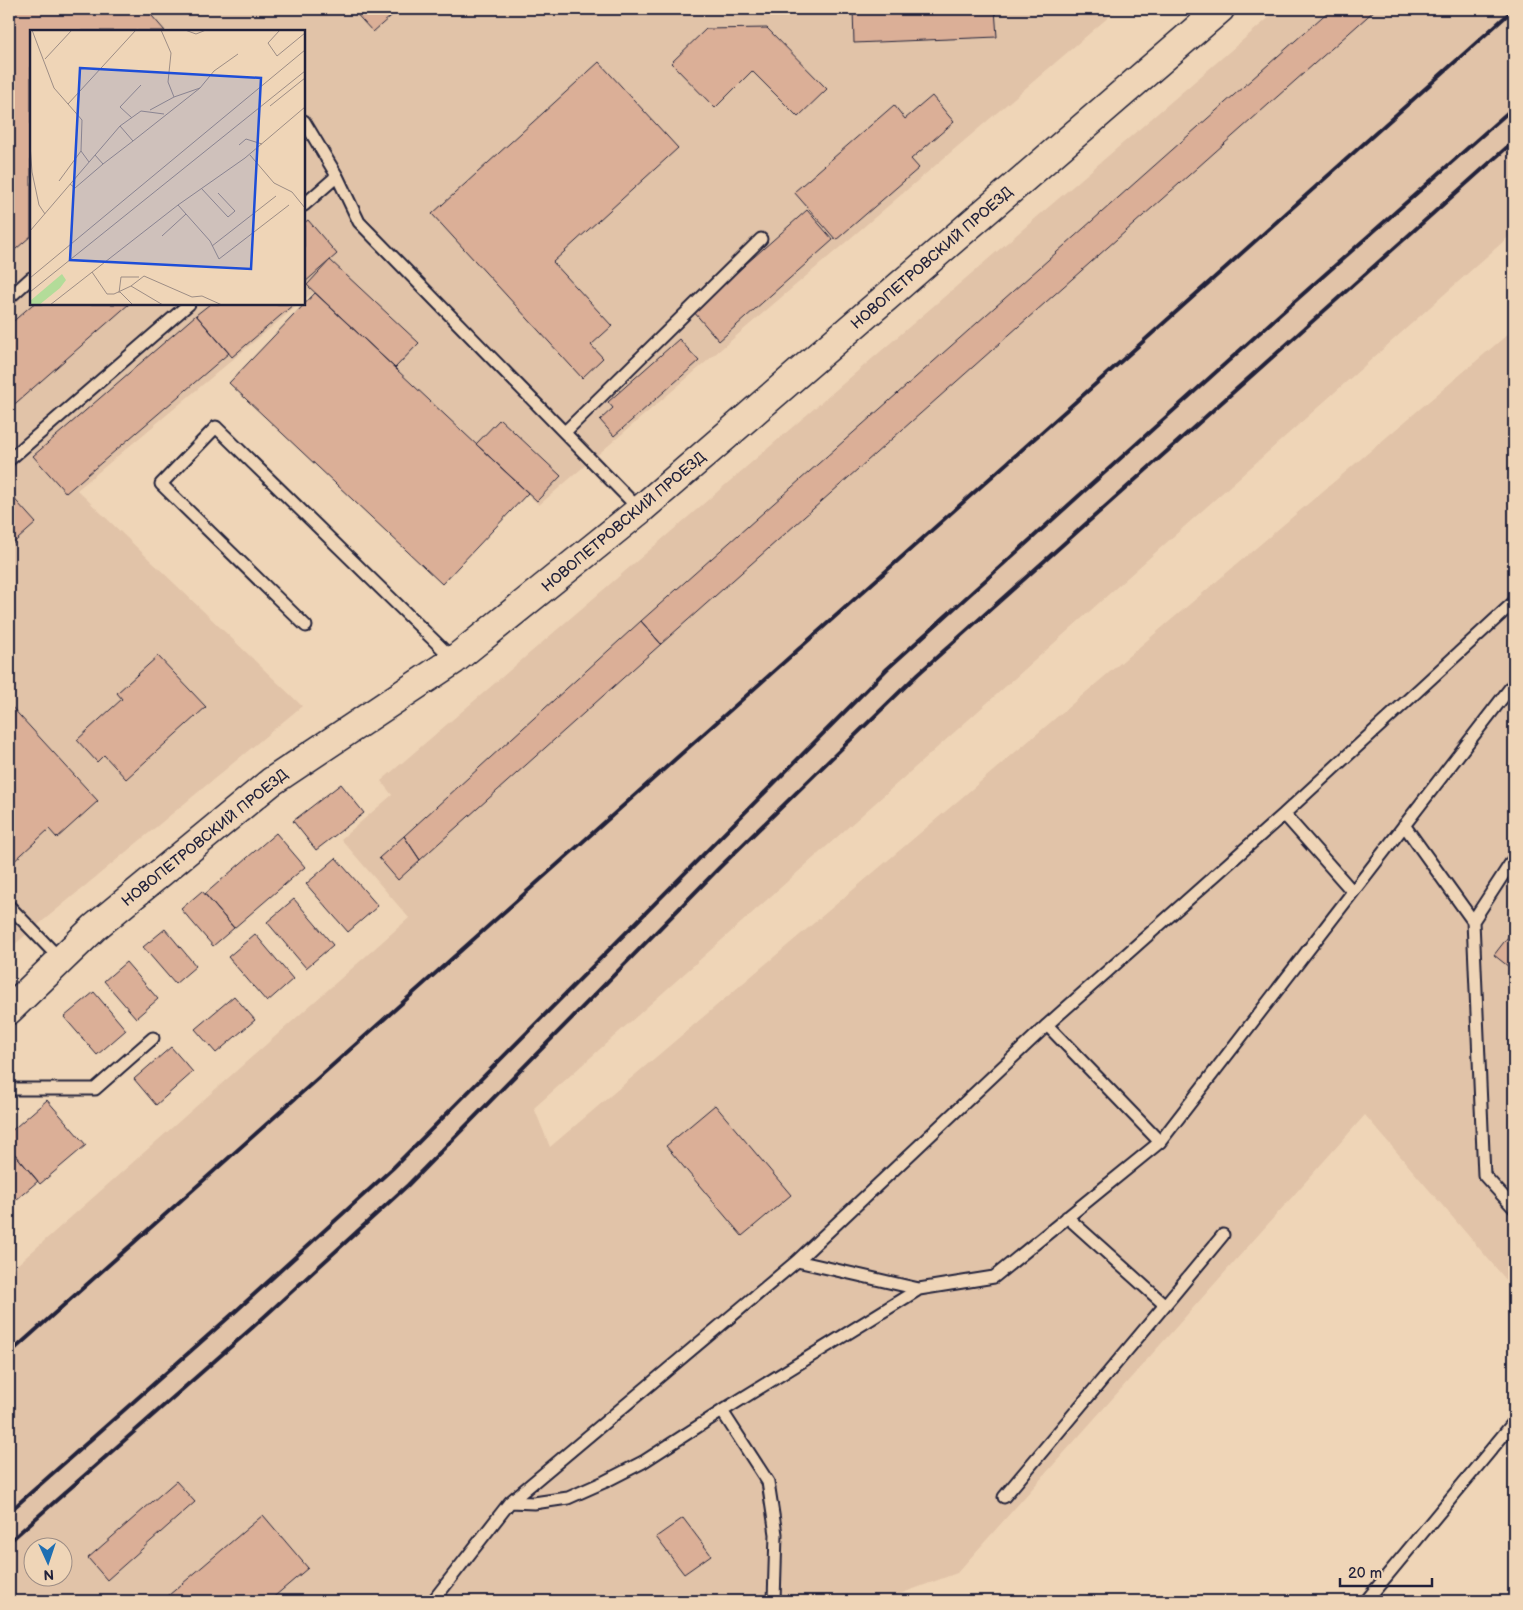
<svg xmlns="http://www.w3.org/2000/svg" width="1523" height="1610" font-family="'Balsamiq Sans',sans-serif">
  <rect width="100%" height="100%" fill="#efd5b7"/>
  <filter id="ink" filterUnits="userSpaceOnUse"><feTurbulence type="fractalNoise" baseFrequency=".02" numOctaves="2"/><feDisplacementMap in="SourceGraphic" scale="10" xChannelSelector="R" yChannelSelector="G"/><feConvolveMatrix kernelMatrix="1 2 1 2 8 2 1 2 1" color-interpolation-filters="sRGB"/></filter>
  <g filter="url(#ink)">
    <path fill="#e1c3a8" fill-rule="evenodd" d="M9 9H1118L539 505 314 292 304 300V31H31V304H299L77 490 302 706 9 949Z
      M1279 9H1514V232L534 1108 550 1147 1514 329V1289L1365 1115 957 1573 881 1601H9V1272L409 918 341 839 392 795 381 781ZM32 1548H62V1578H32Z"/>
    <path fill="#dbaf97" stroke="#22223b" d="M9 9H146L165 31H31V236L9 255Z
      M352 9H399L373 32Z
      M853 9H995L997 37 854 43Z
      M1331 9H1376L661 644 641 621Z
      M767 28 827 89 798 117 752 71 715 108 671 63 706 29Z
      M599 62 678 148 553 262 612 326 591 345 603 358 582 378 432 214Z
      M932 96 954 122 911 159 919 168 836 240 794 192 894 105 905 119Z
      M807 210 833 240 719 341 693 311Z
      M308 220 337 254 304 283V223Z
      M330 260 419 343 395 368 307 285Z
      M315 293 528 493 442 584 229 383Z
      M33 304H129L9 409V325Z
      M210 304H294L232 357 196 315Z
      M196 315 229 353 66 493 33 456Z
      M679 339 699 361 614 436 600 420 613 408 608 402Z
      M500 419 561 476 537 501 476 444Z
      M9 493 36 523 9 547Z
      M641 621 661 644 420 860 404 836Z
      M158 656 206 707 126 779 104 755 97 762 77 740 122 699 117 693Z
      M9 704 98 801 57 838 49 829 9 866Z
      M341 784 364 813 316 850 293 821Z
      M276 833 305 867 234 928 205 894Z
      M404 836 420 860 398 880 379 858Z
      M336 858 378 906 348 932 306 884Z
      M202 891 234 928 213 946 181 909Z
      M294 899 333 945 306 968 267 922Z
      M165 929 196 966 175 984 143 947Z
      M1514 929V971L1494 955Z
      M255 934 293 979 267 1002 228 957Z
      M126 962 158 999 136 1018 104 981Z
      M94 992 126 1030 97 1055 64 1017Z
      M234 996 255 1020 216 1053 195 1029Z
      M171 1047 193 1072 156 1105 134 1079Z
      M47 1100 86 1145 40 1184 9 1147V1133Z
      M715 1105 791 1195 742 1236 666 1146Z
      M9 1147 38 1181 9 1206Z
      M176 1481 195 1502 107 1580 88 1558Z
      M263 1515 308 1568 269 1601H162Z
      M683 1518 711 1555 684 1574 656 1537Z"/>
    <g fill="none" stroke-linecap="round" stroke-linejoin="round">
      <g stroke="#22223b" stroke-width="15">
        <path id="service" d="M304 121 337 176 359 222 640 510
          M304 205 337 176
          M9 298 31 278
          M565 432 761 239
          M9 460 189 304
          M306 626 161 484 216 427 454 660
          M1284 814 1514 602
          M1404 825 1473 921 1484 1175 1514 1208
          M9 906 61 960
          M1473 921 1514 858
          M9 1089H95L153 1038
          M1160 1142 1047 1025 1284 814 1353 892
          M797 1261 919 1289 994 1277 1160 1142 1514 683
          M1165 1305 1223 1235
          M722 1411 919 1289
          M1004 1497 1165 1305 1067 1217
          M433 1601 510 1502
          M774 1601 776 1534 768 1482 722 1411 643 1462 604 1482 568 1498 534 1503 510 1502 797 1261 1047 1025
          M1366 1601 1514 1422"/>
      </g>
      <g stroke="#22223b" stroke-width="31">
        <path id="tertiary" d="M9 1010 95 927 271 782 454 660 640 510 1220 9"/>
      </g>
      <use href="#service" stroke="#efd5b7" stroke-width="11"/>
      <use href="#tertiary" stroke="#efd5b7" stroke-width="28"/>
      <path stroke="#22223b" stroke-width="4" d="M9 1354 1137 347 1514 9
        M9 1512 237 1310 393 1168 887 669 1277 317 1514 107
        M9 1542 253 1327 408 1185 719 868 918 674 1514 141"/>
    </g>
  </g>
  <g text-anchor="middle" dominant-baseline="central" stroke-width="4" stroke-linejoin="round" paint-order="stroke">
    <g font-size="15" fill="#22223b" stroke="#efd5b7">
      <text transform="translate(932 258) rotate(-41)">НОВОПЕТРОВСКИЙ ПРОЕЗД</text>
      <text transform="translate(624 522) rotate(-40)">НОВОПЕТРОВСКИЙ ПРОЕЗД</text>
      <text transform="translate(205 838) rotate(-39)">НОВОПЕТРОВСКИЙ ПРОЕЗД</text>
    </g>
  </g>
  <g transform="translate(30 30)">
    <rect width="275" height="275" fill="#efd5b7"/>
    <path d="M32 244 36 250 30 258 9 275H0V271Z" fill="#b3dc99"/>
    <path fill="none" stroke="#9d8d85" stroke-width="1" d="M2 0 24 58 38 74M155 0 166 4 176 0M250 0 238 13 247 26 275 3M15 29 42 0M170 58 184 41 208 24M240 76 275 48M120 80 144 67M102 88 90 77 111 55M103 111 170 58 144 67 138 52 141 23 131 0M0 114 2 142 9 175 15 184M209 115 216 109 232 114M65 125 73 134 103 111 90 96M220 125 244 153 262 162 275 178M59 132 51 121 52 90 38 74 106 0M29 151 51 121M40 154 45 158 73 134M171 158 198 187 205 181 188 163M148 175 180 211 189 229 259 175M0 201 90 96 111 81 134 84M132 206 156 184M182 216 246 166M62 242 77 264H84L101 256M0 248 275 20M0 262 275 41M90 262 103 275M89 263 91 247H109M20 275 148 175 215 128 275 77M133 275 101 256 114 246 162 267 172 266 192 275"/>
    <path fill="#1d4ed8" fill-opacity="0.15" stroke="#1d4ed8" stroke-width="2.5" d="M50 38 231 48 221 239 40 230Z"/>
    <rect width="275" height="275" fill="none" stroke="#22223b" stroke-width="2.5"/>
  </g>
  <rect width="1523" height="1610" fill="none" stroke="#efd5b7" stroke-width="30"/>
  <rect x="15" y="15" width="1493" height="1580" fill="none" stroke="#22223b" stroke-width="2" filter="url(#ink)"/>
  <g transform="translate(48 1562) rotate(177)"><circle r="24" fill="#efd5b7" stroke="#9d8d85"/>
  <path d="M0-4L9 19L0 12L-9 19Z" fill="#1f6fb2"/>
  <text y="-8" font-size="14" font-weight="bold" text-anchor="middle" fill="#22223b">N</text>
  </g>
  <path d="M1340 1578v8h92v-8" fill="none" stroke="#22223b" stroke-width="2.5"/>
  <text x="1348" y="1578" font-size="15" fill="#22223b" stroke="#efd5b7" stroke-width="4" paint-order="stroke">20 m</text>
</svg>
